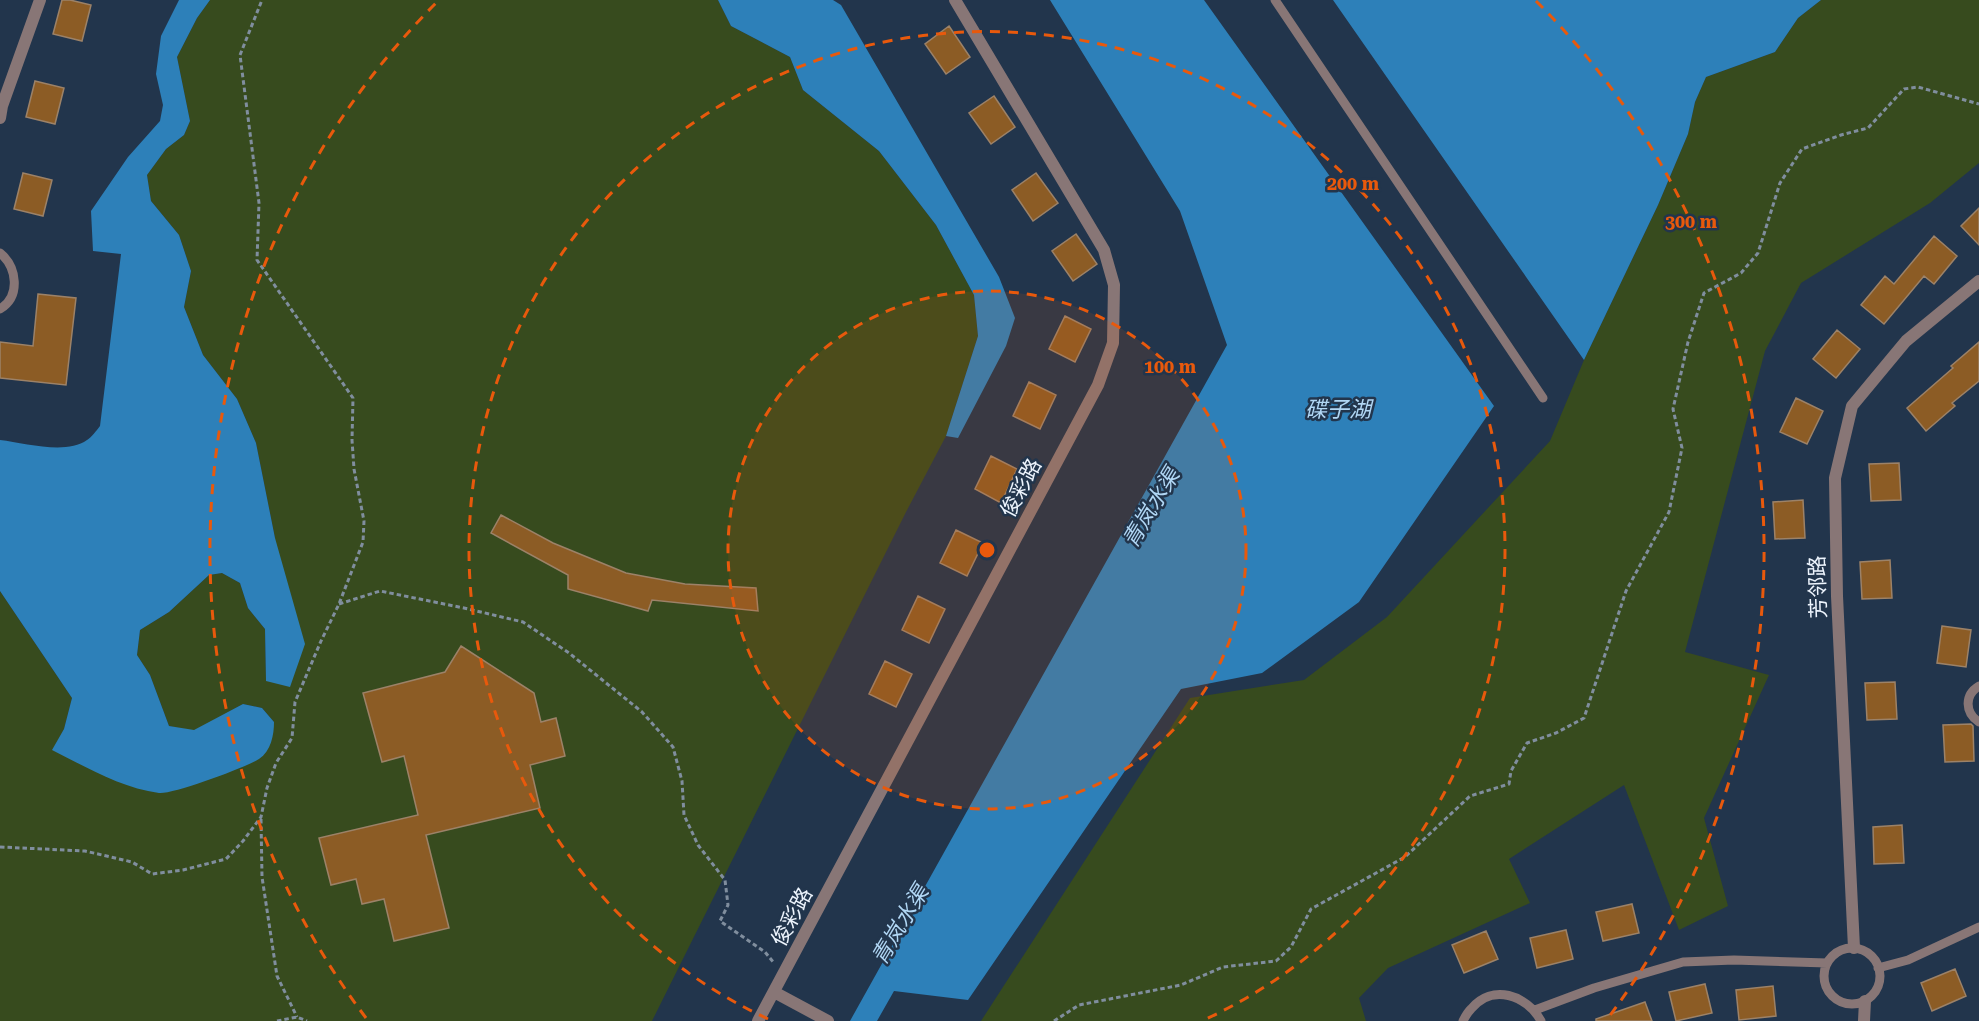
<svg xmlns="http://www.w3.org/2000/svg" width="1979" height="1021" font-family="'Roboto Serif','Noto Sans SC',serif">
  <rect width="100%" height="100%" fill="#22354c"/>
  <path fill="#374b1e" d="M210 0H718L731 26 790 57 803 90 879 151 936 225 974 295 978 336 946 436 906 512 652 1021H0V591L72 698 64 729 53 750 274 722 262 708 243 704 194 731 169 726 150 675 137 655 140 630 169 612 209 575 222 573 240 583 248 608 265 629 266 681 275 538 256 443 237 399 203 355 184 307 191 271 179 235 151 201 147 175 166 149 184 135 190 121 177 57 197 18Z
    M1821 0H1979V163L1930 203 1801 283 1765 351 1685 652 1769 675 1704 818 1728 906 1679 930 1624 785 1509 859 1530 903 1388 968 1359 998 1366 1021H981L1190 698 1304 680 1387 617 1550 441 1584 360 1658 205 1688 134 1695 102 1706 77 1775 52 1798 18Z"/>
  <path fill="#2d80b9" d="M179 0H210L197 18 177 57 190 121 184 135 166 149 147 175 151 201 179 235 191 271 184 307 203 355 237 399 256 443 275 538 305 644 290 687 266 681 265 629 248 608 240 583 222 573 209 575 169 612 140 630 137 655 150 675 169 726 194 730 243 704 262 708 274 722C274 735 271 751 259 759 247 767 171 795 159 793 121 788 86 767 52 750L64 729 72 698 0 591V440C25 443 66 455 87 440 92 437 96 431 100 426L121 254 93 251 91 211 128 157 160 121 163 105 156 74 161 36Z
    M718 0H833L841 5 999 277 1015 318 1006 346 958 438 946 436 978 336 974 295 936 225 879 151 803 90 790 57 731 26Z
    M1050 0H1204L1494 406 1359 602 1262 673 1181 689 968 1000 894 991 877 1021H850L1227 345 1180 211Z
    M1333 0H1821L1798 18 1775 52 1706 77 1695 102 1688 134 1658 205 1584 360Z"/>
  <path fill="#8c5c25" stroke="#9c8268" stroke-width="1.5" d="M62 0H70L91 5 82 41 53 34Z
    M949 26 970 57 946 74 925 44Z
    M35 81 64 88 55 124 26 117Z
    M994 96 1015 127 991 144 969 113Z
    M23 173 52 180 43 216 14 209Z
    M1036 173 1058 203 1033 221 1012 190Z
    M1979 208V245L1961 226Z
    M1076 234 1097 264 1073 281 1052 251Z
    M1934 236 1957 256 1934 284 1924 276 1884 324 1861 305 1885 276 1894 284Z
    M38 294 76 298 66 385 0 378V342L33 346Z
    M1065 316 1091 329 1075 362 1049 349Z
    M1837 330 1860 349 1836 378 1813 359Z
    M1979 342V381L1952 403 1955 406 1926 431 1907 408 1953 368 1951 366Z
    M1029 382 1056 395 1040 429 1013 416Z
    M1796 398 1823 411 1807 444 1780 432Z
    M991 456 1017 469 1001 503 975 489Z
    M1899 463 1901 500 1871 501 1869 464Z
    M1803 500 1805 538 1775 539 1773 502Z
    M501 515 553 543 626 573 685 584 756 588 758 611 652 600 648 611 568 589V575L491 533Z
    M956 530 983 543 967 576 940 563Z
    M1890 560 1892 598 1862 599 1860 562Z
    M918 596 945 609 929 643 902 630Z
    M1942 626 1971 630 1966 667 1937 663Z
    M461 646 534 693 541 722 556 718 565 756 530 765 540 808 426 835 449 928 394 941 384 899 362 904 356 879 331 885 319 838 418 815 404 756 382 762 363 693 445 672Z
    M885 661 912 674 896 707 869 694Z
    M1895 682 1897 719 1867 720 1865 683Z
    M1971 724 1973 726 1974 761 1945 762 1943 725Z
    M1902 825 1904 863 1874 864 1873 827Z
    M1632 904 1639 933 1603 941 1596 912Z
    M1566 930 1573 959 1537 968 1530 938Z
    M1486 931 1498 959 1464 973 1452 945Z
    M1955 969 1966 996 1932 1011 1921 983Z
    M1705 984 1712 1013 1676 1021 1669 992Z
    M1773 986 1776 1016 1739 1020 1736 990Z
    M1645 1002 1652 1021H1596V1019Z"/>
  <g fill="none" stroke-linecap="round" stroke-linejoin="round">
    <path stroke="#808e9e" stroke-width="3" stroke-dasharray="4.5 3" stroke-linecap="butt" d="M339 604 380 591 464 608 523 622 569 653 642 712 673 747 682 781 684 815 698 845 725 880 728 905 720 921 765 952 774 963
      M261 819 262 877 277 976 297 1017
      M0 847 85 851 132 862 152 874 183 870 226 859 243 841 261 817 267 788 276 763 292 738 295 702 321 641 339 604 363 542 364 521 354 469 352 440 353 398 257 260 259 203 240 55 262 0
      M277 1021 297 1017 307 1021
      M1054 1021 1079 1005 1181 985 1223 967 1276 961 1291 947 1311 909 1405 857 1470 796 1509 784 1511 771 1527 743 1556 733 1584 718 1626 591 1669 512 1682 448 1673 409 1688 342 1704 293 1741 273 1758 253 1780 183 1802 149 1841 135 1868 128 1904 89 1918 87 1979 104"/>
    <path stroke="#887676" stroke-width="9" d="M1275 0 1543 398
      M0 253C17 267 21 296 0 309
      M1979 686C1964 695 1965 713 1979 722
      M1824 976a28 28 0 1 1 56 0a28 28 0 1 1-56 0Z
      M1878 968 1908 960 1979 927
      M1535 1010 1594 988 1683 962 1734 960 1827 963
      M1463 1021C1465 1017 1468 1012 1471 1009 1492 983 1527 995 1541 1021"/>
    <path stroke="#887676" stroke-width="12" d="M0 118 2 106 40 0
      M1854 948 1837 596 1835 478 1852 406 1906 341 1979 281
      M774 992 828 1021
      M758 1021 1098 385 1113 343 1114 285 1104 250 955 0
      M1864 1021 1865 1001"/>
  </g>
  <circle cx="987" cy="550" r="259" fill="#e8590c" fill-opacity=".12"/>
  <g fill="none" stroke="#e8590c" stroke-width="3" stroke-dasharray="10 8">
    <circle cx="987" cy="550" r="259"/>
    <path d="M768 1019A518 518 0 1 1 1206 1019"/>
    <path d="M366 1018A777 777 0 0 1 438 1M1536 1A777 777 0 0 1 1608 1018"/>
  </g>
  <g text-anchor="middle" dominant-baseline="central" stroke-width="5" stroke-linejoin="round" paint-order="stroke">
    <g font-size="21" fill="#edf4fd" stroke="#22354c">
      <text transform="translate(1021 488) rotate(-62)">俊彩路</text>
      <text transform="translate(1818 587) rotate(-92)">芳邻路</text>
      <text transform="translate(792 917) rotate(-62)">俊彩路</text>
    </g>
    <g font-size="22" font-style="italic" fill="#b1d7f5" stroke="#22354c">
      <text x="1338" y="409">碟子湖</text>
      <text transform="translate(1151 508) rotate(-59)">青岚水渠</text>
      <text transform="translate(900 925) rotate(-59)">青岚水渠</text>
    </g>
  </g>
  <circle cx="987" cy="550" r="9" fill="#e8590c" stroke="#22354c" stroke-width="3"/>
  <g font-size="18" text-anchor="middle" font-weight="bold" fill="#e8590c" stroke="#22354c" stroke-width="5" stroke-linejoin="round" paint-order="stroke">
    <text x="1353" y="190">200 m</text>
    <text x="1691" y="228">300 m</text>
    <text x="1170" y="373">100 m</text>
  </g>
</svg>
